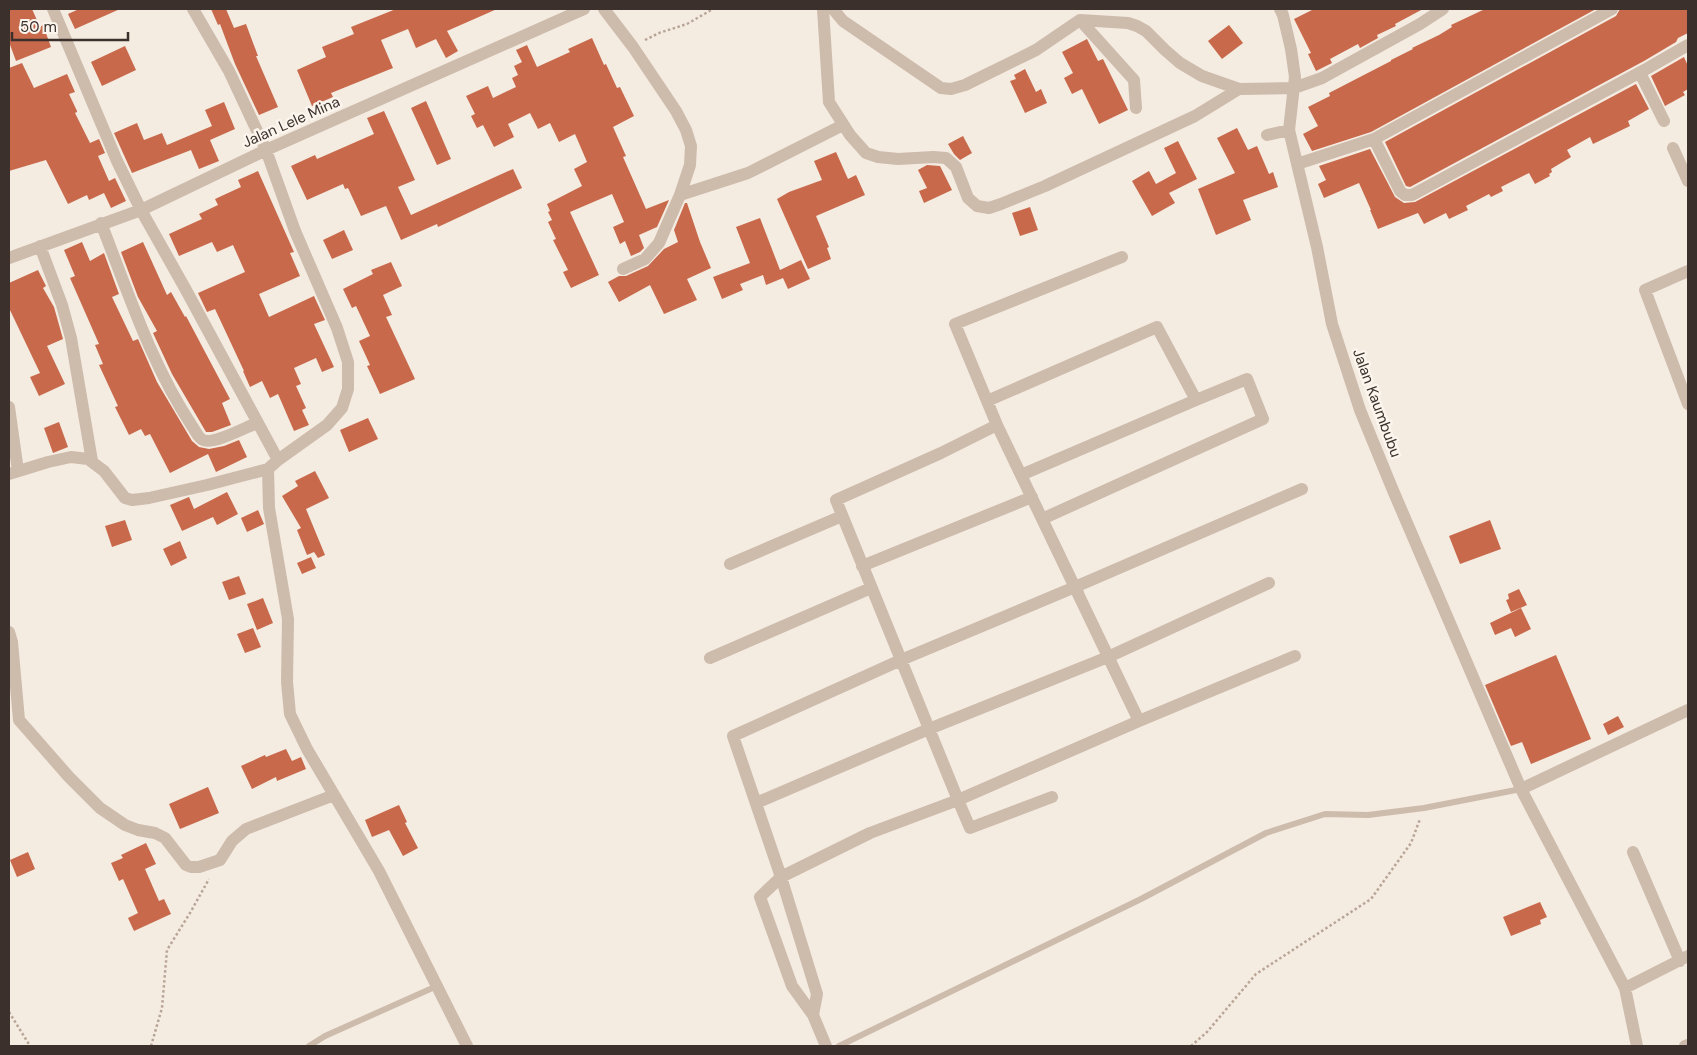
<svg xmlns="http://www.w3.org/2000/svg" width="1697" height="1055" font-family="'DM Sans',sans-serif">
  <rect width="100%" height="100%" fill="#f4ebe1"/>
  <path fill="#c8694b" d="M9 9H32L40 27 43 25 51 47 16 61 9 42Z
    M79 9H120L75 29 68 14Z
    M211 9H226L234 28 246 24 258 56H256L278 107 259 115 235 64 220 24 218 25Z
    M396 9H497L447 31 458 51 446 58 436 39 416 48 408 29 381 40 393 68 331 93 333 97 312 106 297 70 326 57 322 47 354 34 351 27Z
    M1314 9H1423L1395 24 1396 26 1377 35 1378 38 1360 48 1358 44 1330 59 1332 63 1316 71 1308 54 1311 53 1294 19Z
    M1485 9H1596L1371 132 1312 151 1303 134 1318 126 1308 107 1330 96 1329 93 1391 61V60L1413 49 1412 48 1439 35 1452 27 1451 25Z
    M1620 9H1688V33L1678 38 1676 42 1644 61 1410 187 1406 186 1385 142 1616 16Z
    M1229 25 1243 43 1222 59 1208 41Z
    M592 38 604 65 606 64 617 88 620 87 634 116 613 127 626 156 623 157 646 209 669 200 657 227 639 235 644 248 640 252 631 256 625 241 620 244 613 227 624 222 612 194 570 212 599 275 571 288 563 272 568 270 553 240 556 239 548 222 552 220 548 212 550 211 547 204 582 186 574 169 587 162 575 134 559 142 550 123 538 129 530 113 508 124 514 137 494 147 483 125 477 128 471 116 475 114 466 96 488 86 493 98 516 87 512 78 518 75 514 66 522 62 516 50 527 45 537 67 570 52 568 49Z
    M1087 39 1098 61 1103 59 1128 110 1099 124 1082 89 1072 94 1064 78 1073 73 1062 52Z
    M125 46 136 70 102 86 91 62Z
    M1684 57 1688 66V89L1683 92 1685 95 1665 106 1651 76Z
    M22 63 34 88 67 74 75 92 69 94 77 111V112L75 113 90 143 99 139 105 153 98 156 109 181 115 178 126 201 111 208 104 193 89 200 87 195 68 204 46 160 9 171V68Z
    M1025 69 1036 92 1041 89 1047 103 1025 113 1010 81 1016 79 1014 75Z
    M1636 84 1649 109 1628 121 1630 126 1593 144 1590 137 1567 150 1571 157 1551 169 1552 172 1549 174 1550 176 1535 184 1529 173 1501 187 1503 191 1491 197 1489 194 1466 206 1468 210 1449 219 1446 213 1424 224 1418 213 1378 229 1370 210H1371L1359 183 1324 198 1318 184 1326 180 1319 166 1370 149 1395 197 1404 203 1415 202Z
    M426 101 451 159 437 165 411 108Z
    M224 102 235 129 210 140 219 161 199 169 191 150 132 173 114 133 137 123 144 140 162 133 167 145 212 126 205 110Z
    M384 111 415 180 398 187 411 215 513 169 522 188 438 227 437 224 401 240 386 206 361 216 348 188 345 189 343 184 307 200 291 166 315 155 317 159 374 134 367 118Z
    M1237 128 1248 150 1257 146 1269 174 1273 172 1278 187 1243 200 1251 220 1216 235 1198 189 1235 173 1217 138Z
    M963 136 972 153 960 160 954 154 948 144Z
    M1178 141 1197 179 1169 193 1175 203 1152 216 1132 181 1149 171 1156 184 1176 173 1164 148Z
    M836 152 848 179 856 175 865 195 816 216 829 247 827 248 831 259 808 269 777 199 789 192 822 180 814 161Z
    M927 165 940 166 952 190 924 203 919 191 927 188 918 170Z
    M258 171 294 252 290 253 300 276 259 294 269 317 314 296 325 320 314 324 334 367 322 372 316 358 294 368 301 384 296 386 306 408 302 410 309 425 294 431 278 394 270 398 262 381 250 387 243 371H244L215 309 207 312 198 293 245 272 233 245 217 252 212 242 179 256 169 234 202 219 199 214 218 205 215 199 241 187 238 180Z
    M685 203H687L700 242 711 268 687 279 697 300 664 314 650 285 619 302 608 282 619 276H626L648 266 664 249 678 242 674 230Z
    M1030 207 1038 230 1020 236 1012 213Z
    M760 218 780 270 801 260 810 279 788 289 783 278 766 285 763 275 740 284 743 290 722 299 713 277 750 263 736 227Z
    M344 230 353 250 332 259 323 240Z
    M82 242 90 261 104 253 119 294 112 297 133 341 138 339 157 382 192 441 199 447 209 449 224 446 239 440 247 457 216 472 208 454 170 473 150 434 145 436 141 429 129 435 115 407 118 406 99 365 103 364 95 345 99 344 70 278 75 276 64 250Z
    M143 242 167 295 171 292 185 317 186 316 230 399 222 403 231 425 212 432H206L172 374 153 333 157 331 138 297 121 252Z
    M391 262 402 286 383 295 392 315 386 317 415 379 380 394 367 366 370 365 359 341 370 336 356 306 352 308 343 289 373 274 371 270Z
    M38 270 46 286 43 288 54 307 63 339 47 346 65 384 39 396 30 377 40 373 9 308V283Z
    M368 418 378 439 349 452 340 430Z
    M59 422 68 447 53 453 44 428Z
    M315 471 329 498 306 509 325 555 318 558 314 552 307 555 297 530 301 528 282 496 298 486 295 481Z
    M227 492 238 514 217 525 213 517 182 531 170 505 189 497 194 509Z
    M258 510 264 524 247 532 241 518Z
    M125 520 132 540 112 547 105 526Z
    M1490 520 1501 549 1460 564 1449 536Z
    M180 541 187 558 171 566 163 549Z
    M311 557 316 568 302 574 297 563Z
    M239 576 246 594 229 600 222 582Z
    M1519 589 1527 605 1511 612 1506 600 1509 599 1508 594Z
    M263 598 273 623 257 630 247 604Z
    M1521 608 1531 629 1515 637 1511 628 1495 635 1490 623Z
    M253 628 261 647 245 653 237 634Z
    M1556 655 1591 739 1531 764 1522 742 1511 746 1485 685Z
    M1618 716 1624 727 1608 735 1603 724Z
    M286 749 292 761 301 757 306 769 277 781 276 777 252 789 241 766 265 755 266 757Z
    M208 787 219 813 180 829 169 804Z
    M399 805 407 822 405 823 418 848 403 856 389 830 372 837 365 820Z
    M146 843 156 864 145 869 159 901 164 899 171 914 134 931 128 918 138 913 123 879 119 881 111 863 123 858 121 855Z
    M28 852 35 869 17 877 10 860Z
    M1540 902 1547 917 1540 920 1541 924 1511 936 1503 917Z"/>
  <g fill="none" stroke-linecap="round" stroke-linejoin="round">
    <path stroke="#b9a596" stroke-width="2.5" stroke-dasharray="2.5 2.5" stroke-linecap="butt" d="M645 40 659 33 687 24 713 9
      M9 1012 30 1046
      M151 1046 162 1008 167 950 190 913 209 879
      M1191 1046 1207 1032 1256 974 1371 899 1411 843 1420 819"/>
    <path stroke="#cdbbac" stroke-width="6" d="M309 1046 325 1036 437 986
      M839 1046 1141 899 1266 833 1325 814 1368 815 1424 808 1521 789"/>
    <path stroke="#cdbbac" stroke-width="12" d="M53 9 117 161 141 210 186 290 278 460
      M604 9 633 47 676 111 686 130 691 146 690 165 680 195 659 243 645 259 623 269
      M823 9 829 102 850 135 866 153 878 157 898 159 933 157 946 158 956 167 968 198 977 206 989 208 1001 204 1045 186 1195 116 1239 89
      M833 9 843 21 941 88 951 89 965 85 1036 50 1080 20 1128 23 1137 26 1146 31 1165 50 1180 63 1202 76 1239 89 1294 88 1322 78 1420 24 1443 9
      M1280 9 1283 15 1291 49 1295 77 1289 130 1317 247 1332 324 1360 410 1392 488 1521 789 1625 988 1637 1046
      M1080 20 1134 80 1136 108
      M1640 73 1664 121
      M1267 135 1289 130
      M1374 139 1400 191 1405 195H1412L1648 68 1688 45
      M1673 148 1688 181
      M1297 164 1374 139 1612 9
      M680 195 748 173 843 125
      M101 223C128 292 151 364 192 426 195 430 198 438 203 440 213 445 246 427 257 423
      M40 246 62 305 71 338 92 461
      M1122 257 955 324 997 425 941 453 836 500 958 800 1139 721 1295 656
      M9 258 141 210 266 150 584 9
      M1688 271 1645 290 1688 404
      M987 401 1157 327 1196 400 1021 475
      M9 407 18 471
      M997 425 1139 721
      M268 469 269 508 288 619 287 682 290 714 307 749 379 871 467 1046
      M9 474 48 462 71 457 88 459 104 471 125 498 132 500 149 498 207 485 268 469 278 460 327 425 342 408 348 389V362L337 328 295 231 266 150 229 71 193 9
      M1042 519 1263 419 1247 379 1196 400
      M730 564 842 516
      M862 566 1032 497
      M1078 593 1075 587 1302 489
      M9 632 12 642 19 720 69 777 100 808 125 825 138 830 155 833 165 838 186 865 191 867H199L220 860 232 841 246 829 334 795
      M710 658 871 588 872 590
      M1521 789 1688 710
      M756 803 929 729 1108 657 1269 583
      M1633 852 1680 961
      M1625 988 1688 956
      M813 1015 817 994 781 877 733 736 901 660 1075 587
      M826 1046 813 1015 792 986 760 897 781 877 870 833 958 800 970 828 1052 797
      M1685 1046 1688 1045"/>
  </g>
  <g text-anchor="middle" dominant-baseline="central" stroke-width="5" stroke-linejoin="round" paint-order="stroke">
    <g font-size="15" fill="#3b302b" stroke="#fbf5ee">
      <text transform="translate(291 122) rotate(-24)">Jalan Lele Mina</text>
      <text transform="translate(1377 403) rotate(70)">Jalan Kaumbubu</text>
    </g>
  </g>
  <rect width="1697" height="1055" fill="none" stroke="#3b302b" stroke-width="20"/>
  <path d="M12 32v8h116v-8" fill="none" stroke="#3b302b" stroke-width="2.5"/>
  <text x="20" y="32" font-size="15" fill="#3b302b" stroke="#fbf5ee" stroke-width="4" paint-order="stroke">50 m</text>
</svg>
